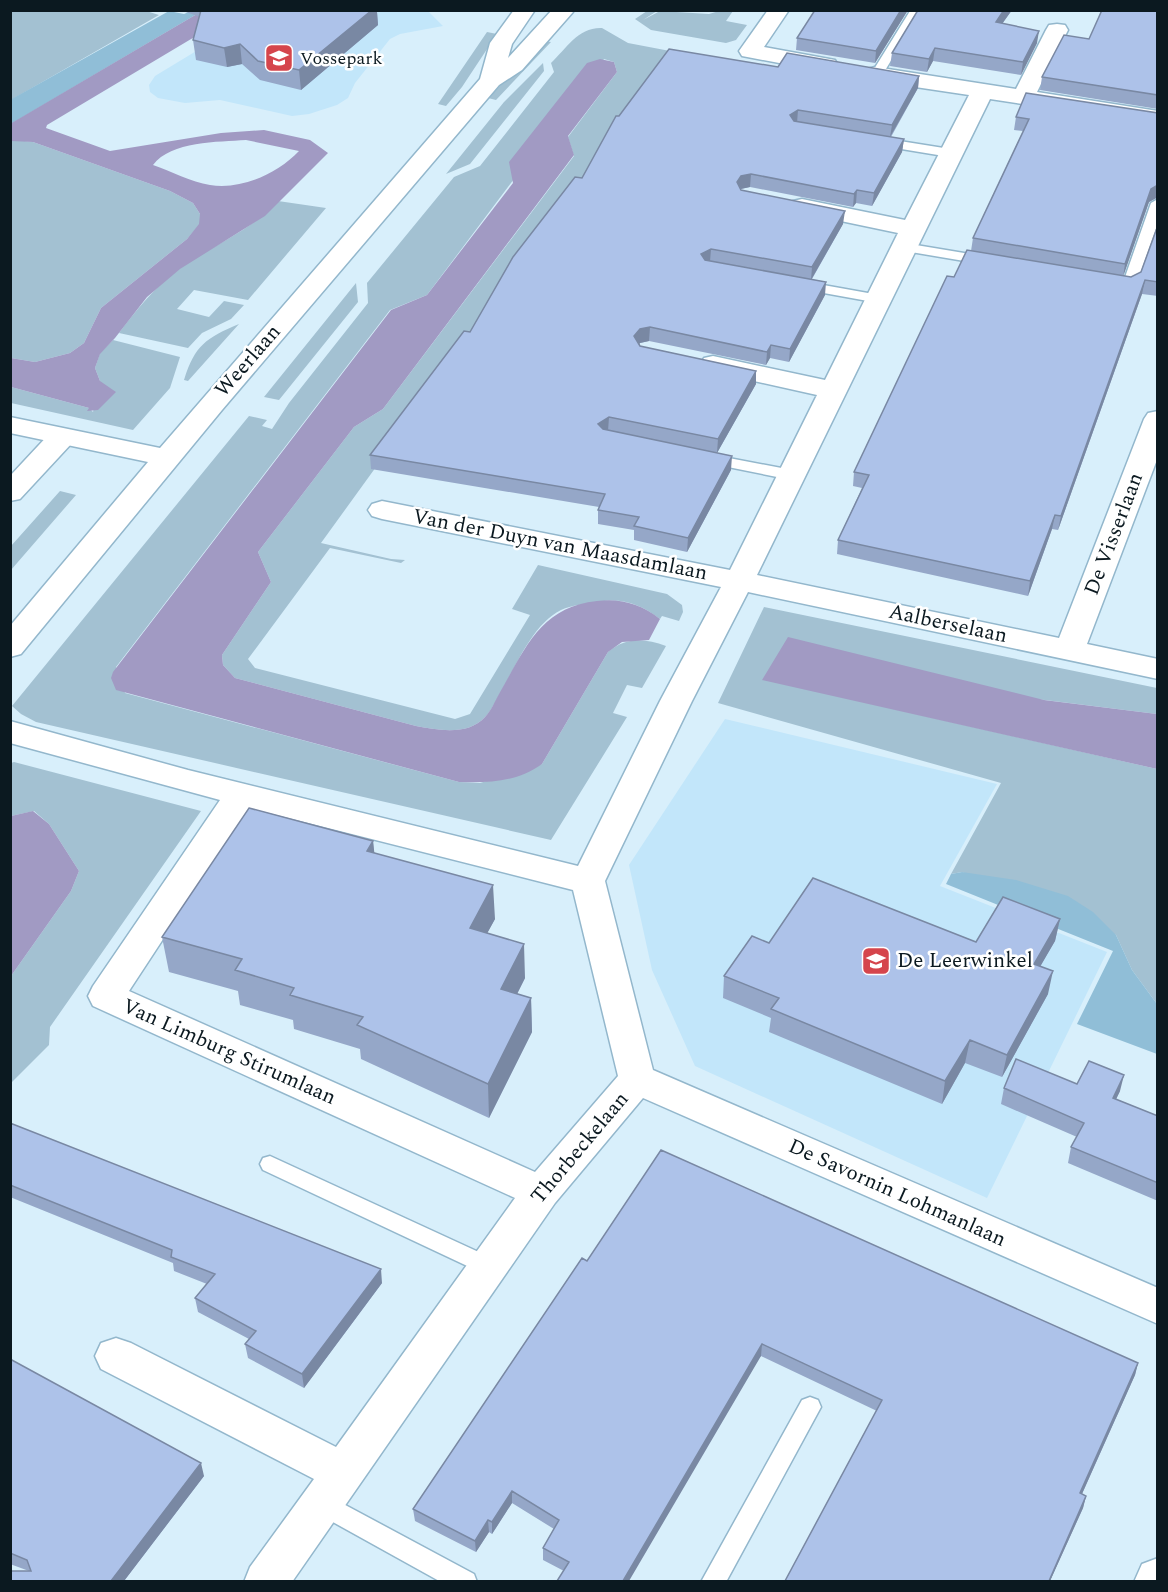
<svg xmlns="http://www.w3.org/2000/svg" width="1168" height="1592" font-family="Spectral,serif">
  <rect width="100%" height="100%" fill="#d8effb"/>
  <path fill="#c2e6fa" d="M262 11H428L443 26 400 34 390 39 355 83 348 98 337 105 309 114 292 116 220 100 185 103 158 98 150 92 149 85 155 76Z
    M725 719 997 784 940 886 1107 952 987 1198 695 1066 652 970 629 865Z"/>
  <path fill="#a3c1d2" d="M143 10 159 15 11 100V11Z
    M647 11H657L643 20 660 11 709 14 719 11H733L726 21 747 25 736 40 726 43 651 30 635 19Z
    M602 28 628 43 670 51 604 152 321 543 391 559 405 560 401 563 330 548 248 659 255 668 455 719 470 714 530 615 512 609 538 565 667 594 682 605 683 612 679 621 662 616 660 619C641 604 621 597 597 602 585 604 572 605 561 610 533 624 517 664 502 690 497 698 492 710 485 717 468 736 438 730 416 726L235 678 223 665 222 655 271 582 258 552 354 427 383 409 574 156 568 137 617 72 614 62 604 59 427 295 390 310 116 667 125 693 459 782 480 783 542 764 608 652C626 637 644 638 666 646L642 688 627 685 613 713 627 717 551 840 36 722 21 714 12 706 249 416 267 420 262 426 272 429 289 403 368 303 367 283 454 177 480 166 554 72 551 63C567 48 578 27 602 28Z
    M487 32 497 34 462 87 446 106 438 104Z
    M544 41 551 42 496 100 488 98Z
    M543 63 544 71 470 164 446 174 504 102Z
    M16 140 33 142 170 191 193 203 200 214V224L187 239 101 308 84 343 70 353 35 362 11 358 10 141Z
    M278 201 326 208 248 300 194 290 177 309 209 317 224 301 244 305 231 319 202 333 188 348 119 333C137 309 155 287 179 269 212 245 251 231 278 201Z
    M356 283 358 302 279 400 264 397Z
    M239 324 188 381 184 380C195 345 206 338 239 324Z
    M113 340 180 357 170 388 133 430 11 403V387L89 408 93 412 100 381 95 368 100 353Z
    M60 491 76 495 11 570V546Z
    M764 607 1157 688V714L1045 700 762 679 1157 769V1004L1132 970 1116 935 962 872 951 874 1001 783 718 703Z
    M14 762 201 811 50 1027 49 1045 11 1083V976L71 891 79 871 49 824 34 811 11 816V763Z"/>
  <path fill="#90bed7" d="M169 11 184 14 191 11H202L11 124 10 100Z
    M962 872 1016 880 1068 896 1093 912 1116 935 1132 970 1157 1004V1054L1077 1024 1113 951 946 884 951 874Z"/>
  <path fill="#a19ac3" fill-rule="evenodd" d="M202 11H238L47 125 46 128 110 151 221 133 264 130 310 140 328 153 265 216 180 269 147 297 115 338 100 354 95 368 100 381 116 392 98 410 87 411 89 408 11 387V358L35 362 70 353 84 343 101 308 187 239 199 224 200 214 193 203 170 191 33 142 11 141 10 124ZM246 140 299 151C278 173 243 190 210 185 191 182 171 171 153 165 171 141 218 142 246 140Z
    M600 59 614 62 617 72 568 136 574 155 383 409 354 427 258 552 271 582 222 655 223 665 235 678 416 726C438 730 468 736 485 717 491 711 495 701 499 694 525 649 540 607 597 601 621 598 641 604 660 619L649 640 622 642 608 652 542 764C517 782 489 783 459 782L116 690 111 678 113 672 391 310 427 295 513 183 509 162 587 63Z
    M788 637 1044 700 1157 714V769L762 680Z
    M33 811 49 824 79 871 71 891 11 976V816Z"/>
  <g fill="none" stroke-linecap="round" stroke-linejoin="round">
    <g stroke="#93b7cc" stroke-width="3">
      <path id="lane" d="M910 11H918L920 13 881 77H873L871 74Z
        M881 138 950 149 956 153 950 157 877 145 875 142Z
        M1158 199V223L1136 285 1129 289 1108 286 1106 283 1108 280H1124L1151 203Z
        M904 243 988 257 995 261 988 265 899 250 897 247 899 244Z
        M801 281 879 295 886 299 879 303 796 288 794 285Z
        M708 454 792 470 800 475 792 480 703 462 700 459Z
        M270 1156 496 1260 499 1266 496 1272 488 1275 480 1272 263 1170 260 1164 263 1158Z
        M810 1397 818 1400 821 1407 726 1582H701L802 1400Z
        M321 1492 474 1574 477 1582H441L313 1511 309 1503 313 1495Z"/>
    </g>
    <g stroke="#93b7cc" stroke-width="3">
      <path id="street" d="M768 10H789L764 47 835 60 838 65 835 70 827 72 742 56 739 51Z
        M1057 24 1065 25 1068 30 1037 92 1158 111V125L990 99 757 575 1059 638 1144 419 1148 413 1158 411V457L1087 644 1158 659V679L748 592 692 701 605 881 653 1070 1158 1288V1324L643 1098 555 1203 292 1582H244L250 1567 314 1479 101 1369 95 1356 101 1343 116 1338 131 1343 336 1447 515 1198 93 1006 88 996 93 986 220 800 10 743V721L188 770 578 866 660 701 721 587 382 519 372 516 368 510 372 504 382 501 730 570 817 395 704 370 700 364 704 358 713 356 825 380 898 233 793 211 790 206 793 201 802 199 905 220 969 95 875 81 867 79 864 74 867 69 875 67 1016 89 1046 30 1049 25ZM249 808 573 890 618 1076 535 1172 129 991Z
        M62 429 72 431 76 437 72 443 20 499 10 501V476L52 431Z
        M1158 1558V1582H1134L1142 1564Z"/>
    </g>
    <g stroke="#93b7cc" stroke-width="3">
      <path id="secondary" d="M514 10H535L512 44 508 58 552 10 573 12 522 70 499 85 222 410 21 654 10 657V626L148 462 10 433V417L160 448 480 79 490 43Z"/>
    </g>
    <use href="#lane" fill="#fff" fill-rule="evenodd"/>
    <use href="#street" fill="#fff" fill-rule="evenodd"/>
    <use href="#secondary" fill="#fff" fill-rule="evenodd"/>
  </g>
  <path fill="#95a7c8" d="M180 10H380L377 12 378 25 301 90 260 80 242 64 227 67 196 60 193 40 200 17Z
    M815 10H908L875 63 796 50 797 38Z
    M918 10H1012L1002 24 1037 43 1021 75 933 61 927 72 890 66 892 53Z
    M1158 10V109L1040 90 1042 77 1089 39Z
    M778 67 919 76 918 88 891 137 904 139 902 152 872 206 856 203 853 207 750 187 740 189 741 190 843 224 812 279 825 295 789 362 770 358 766 365 649 341 640 343 639 344 640 346 756 371V384L717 453 731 470 687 552 634 540V530L598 524V510L599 507 371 469 370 455 470 332 582 178 619 116Z
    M1158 113V197L1149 202 1123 276 1131 277 1141 272 1158 225V296L1142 294 1058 530 1052 529 1028 596 837 554 838 540 862 488 853 486 854 472 971 251 973 238 1023 131 1014 130 1016 117Z
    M373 841 374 853 495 919 487 933 525 978 517 994 531 998 532 1032 489 1118 361 1059 360 1049 294 1029 293 1020 240 1005 238 991 169 972 162 937Z
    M1060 919 1055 941 1040 966 1048 994 1002 1077 965 1063 942 1104 769 1032 771 1018 723 998 724 976 769 943 976 942Z
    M1077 1084 1120 1091 1116 1099 1158 1116V1201L1068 1163 1071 1147 1077 1137 1001 1104 1004 1088Z
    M10 1123 382 1283 304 1388 248 1358 245 1344 249 1339 198 1312 195 1298 207 1284 174 1271 173 1263 10 1197Z
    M587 1261 1138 1363 1135 1375 1082 1494 1086 1496 1083 1508 1050 1581H785L877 1411 761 1356 564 1571 543 1560V1548L554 1529 512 1503 492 1534 489 1532 476 1552 415 1521 413 1509Z
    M10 1359 204 1476 124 1581 29 1571 10 1564Z"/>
  <path fill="#7988a3" d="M372 10H380L377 12 378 25 301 90 299 70Z
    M901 10H908L875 63 876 51Z
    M1004 10H1012L994 35 996 22Z
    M1039 31 1037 43 1021 75 1023 62Z
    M240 44 242 64 227 67 224 48Z
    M935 48 933 61 927 72 929 59Z
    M919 76 918 88 890 137 892 125Z
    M798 110 797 123 789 128 790 115Z
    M904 139 902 152 872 206 874 193Z
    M751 174 750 187 741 189 737 182 741 176Z
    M1158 185V197L1149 202 1123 277 1125 264 1151 189Z
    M857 190 856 203 853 207 854 194Z
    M845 211 843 224 811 280 812 267Z
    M711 249 710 262 701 267V254Z
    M1145 280 1142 294 1058 530 1061 516Z
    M826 282 825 295 789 362 790 349Z
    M650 327 649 341 640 343 634 350V336L640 329Z
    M771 345 770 358 766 365 767 352Z
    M756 371V384L717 453 718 439Z
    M609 417 608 431 598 438V424Z
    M732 456 731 470 687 552 688 538Z
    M1055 515 1052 529 1028 596 1030 581Z
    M373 841 377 876 367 851Z
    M493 885 495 919 471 963 470 928Z
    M1060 919 1055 941 1029 986 1034 964Z
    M524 944 525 978 502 1024 501 989Z
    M1053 971 1048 994 1002 1077 1007 1055Z
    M531 998 532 1032 489 1118 488 1084Z
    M970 1040 965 1063 942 1104 945 1081Z
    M1124 1075 1120 1091 1109 1114 1113 1098Z
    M381 1269 382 1283 304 1388 302 1374Z
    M762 1344 761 1356 629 1581H623Z
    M1138 1363 1135 1375 1077 1505 1080 1493Z
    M201 1463 204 1476 124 1581H111Z
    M512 1491V1503L492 1534V1522Z
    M1086 1496 1083 1508 1050 1581H1049Z
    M488 1520 489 1532 476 1552 475 1541Z"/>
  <path fill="#adc2e9" stroke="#7988a3" stroke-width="1.5" d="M201 10H372L299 70 258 61 240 44 224 48 193 40Z
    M815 10H901L876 51 797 38Z
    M918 10H1004L996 22 1039 31 1023 62 935 48 929 59 892 53Z
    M1102 10H1158V95L1042 77 1064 35 1089 39Z
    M669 49 778 67 787 53 919 76 892 125 798 110 790 115 794 121 904 139 874 193 857 190 854 194 751 174 741 176 737 182 741 190 845 211 812 267 711 249 701 254 705 260 826 282 790 349 771 345 767 352 650 327 640 329 634 336 640 346 756 371 718 439 609 417 598 424 603 429 732 456 688 538 634 526 639 517 598 510 605 494 370 455 464 331 470 332 513 257 575 177 582 178 616 116H619Z
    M1026 93 1158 113V185L1151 189 1125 264 973 238 1029 119 1016 117Z
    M1158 225V282L1145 280 1061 516 1055 515 1030 581 838 540 869 475 854 472 947 276 954 277 967 250 1131 277 1141 272Z
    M249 808 373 841 367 851 493 885 470 928 524 944 501 989 531 998 488 1084 357 1025 363 1017 290 995 294 988 235 970 242 959 162 937Z
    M813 878 976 942 1003 897 1060 919 1034 964 1053 971 1007 1055 970 1040 945 1081 771 1009 779 998 724 976 752 936 769 943Z
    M1016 1059 1077 1084 1089 1061 1124 1075 1113 1098 1158 1116V1183L1071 1147 1084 1123 1004 1088Z
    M10 1123 381 1269 302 1374 245 1344 256 1331 195 1298 215 1274 171 1257 172 1250 10 1185Z
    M661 1150 1138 1363 1080 1493 1086 1496 1049 1581H785L882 1400 762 1344 623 1581H557L569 1562 543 1548 559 1520 512 1491 492 1522 488 1520 475 1541 413 1509 582 1258 587 1261Z
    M10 1359 201 1463 111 1581H10V1571H31L27 1560 10 1553Z"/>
  <defs>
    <g id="school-square" transform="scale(1.5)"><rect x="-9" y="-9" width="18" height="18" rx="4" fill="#d5454c" stroke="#fff"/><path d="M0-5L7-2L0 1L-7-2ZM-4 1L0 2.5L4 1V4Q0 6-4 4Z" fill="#fff"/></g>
  </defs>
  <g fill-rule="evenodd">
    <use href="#school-square" x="279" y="58"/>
    <use href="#school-square" x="876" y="961"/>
  </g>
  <g text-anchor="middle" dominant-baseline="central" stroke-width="5" stroke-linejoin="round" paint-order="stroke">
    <g font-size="18" fill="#0b1920" stroke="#fff" text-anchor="start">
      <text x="300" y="58">Vossepark</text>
    </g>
    <g font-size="21" fill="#0b1920" stroke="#fff">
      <text transform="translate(248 361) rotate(-49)">Weerlaan</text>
      <text transform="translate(1114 534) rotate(-69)">De Visserlaan</text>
      <text transform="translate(560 545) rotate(11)">Van der Duyn van Maasdamlaan</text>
      <text transform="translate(948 624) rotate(12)">Aalberselaan</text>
      <text transform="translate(229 1052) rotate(24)">Van Limburg Stirumlaan</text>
      <text transform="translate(580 1148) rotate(-50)">Thorbeckelaan</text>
      <text transform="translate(897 1193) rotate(24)">De Savornin Lohmanlaan</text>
    </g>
    <g font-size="21" fill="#0b1920" stroke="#fff" text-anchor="start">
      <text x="897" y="961">De Leerwinkel</text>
    </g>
  </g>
  <rect width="1168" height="1592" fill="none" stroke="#0b1920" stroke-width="24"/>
</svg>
